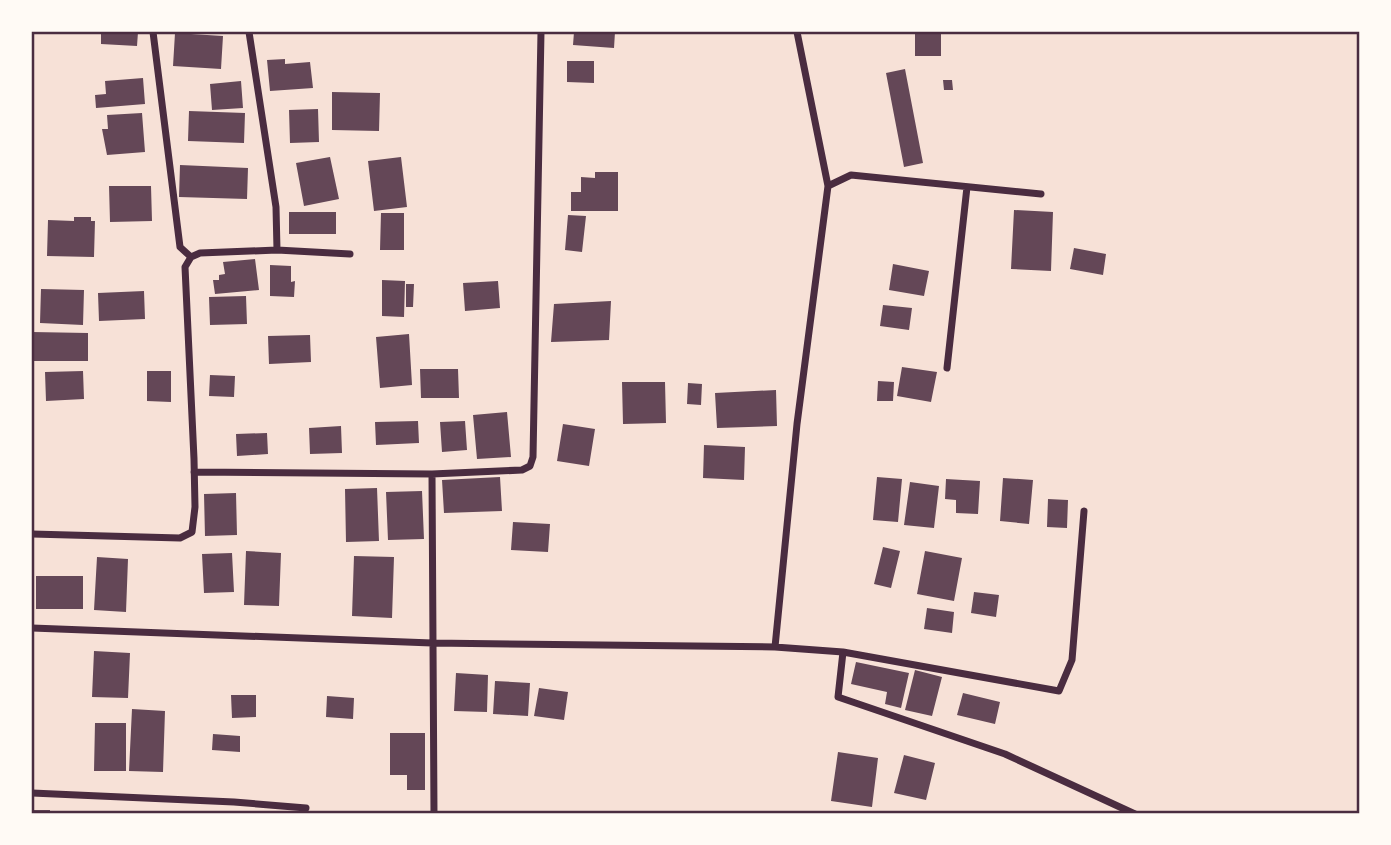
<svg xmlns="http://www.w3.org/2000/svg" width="1391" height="845" font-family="Signika,sans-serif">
  <rect width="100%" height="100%" fill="#f7e1d7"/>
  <path fill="#644757" d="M101 32H138L137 46 101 44Z
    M574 32H615L614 48 573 45Z
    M175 33 223 36 221 69 173 66Z
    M915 34H941V56H915Z
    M285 59V64L310 62 313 88 270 91 267 60Z
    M567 61H594V83L567 82Z
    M905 69 923 163 904 167 886 73Z
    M143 78 145 104 96 108 95 95 106 94 105 81Z
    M943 80H952L953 90H944Z
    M241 81 243 108 212 110 210 84Z
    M332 92 380 93 379 131 332 130Z
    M318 109 319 142 290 143 289 110Z
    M189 111 245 113 244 143 188 141Z
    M142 113 145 152 107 155 102 129H108L107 115Z
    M330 157 339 199 304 206 296 163Z
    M401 157 407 207 374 211 368 161Z
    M180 165 248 168 247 199 179 197Z
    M595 172H618V211H571V192H581V177L595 178Z
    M109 186H151L152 221 110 222Z
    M1014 210 1053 212 1051 271 1011 269Z
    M289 212H336V234H289Z
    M381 213H404V250H380Z
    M568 215 586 216 582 252 565 250Z
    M74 217H91V221H95L94 257 47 256 48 220 74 221Z
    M1074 248 1106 254 1103 275 1070 269Z
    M255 259 259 290 215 294 213 280H219V275L225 274 223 262Z
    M893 264 929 271 924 296 889 290Z
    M270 265 291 266V282L295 281 294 297 270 296Z
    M382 280 405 281 404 317 382 316Z
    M498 281 500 308 465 311 463 283Z
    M406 284H414L413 307H406Z
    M41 289 84 290 83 325 40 323Z
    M144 291 145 319 99 321 98 293Z
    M246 296 247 324 210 325 209 297Z
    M611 301 609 340 551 342 554 304Z
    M883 305 912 308 909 330 880 326Z
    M32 332 88 333V361H32Z
    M409 334 412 385 380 388 376 337Z
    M310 335 311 362 269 364 268 336Z
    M902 367 937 372 931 402 897 396Z
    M420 369H458L459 398H421Z
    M83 371 84 399 46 401 45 372Z
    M147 371H171V402L147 401Z
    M210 375 235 376 234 397 209 396Z
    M878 381 894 382 893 401H877Z
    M622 382H665L666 423 623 424Z
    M688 383 702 384 701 405 687 404Z
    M776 390 777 426 717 428 715 393Z
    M507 412 511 457 477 459 473 415Z
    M418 421 419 443 376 445 375 422Z
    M465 421 467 450 442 452 440 422Z
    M563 424 595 429 589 466 557 461Z
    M341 426 342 453 310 454 309 428Z
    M267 433 268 454 237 456 236 434Z
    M704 445 745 447 744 480 703 478Z
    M500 477 502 511 444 513 442 480Z
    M877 477 902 479 898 522 873 520Z
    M1003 478 1033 480 1029 524 1000 521Z
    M946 479 980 481 978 514 956 513V500L945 499Z
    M910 482 939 486 934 528 904 525Z
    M377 488 379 541 346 542 345 489Z
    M422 491 424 539 388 540 386 492Z
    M236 493 237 535 205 536 204 494Z
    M1048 499 1068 500 1067 528 1047 527Z
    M513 522 550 524 548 552 511 550Z
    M883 547 900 551 891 588 874 584Z
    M246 551 281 553 279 606 244 605Z
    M925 551 962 558 954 601 917 594Z
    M232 553 234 592 204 593 202 554Z
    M354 556 394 557 392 618 352 616Z
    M97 557 128 559 126 612 94 610Z
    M36 576H83V609H36Z
    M974 592 999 595 996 617 971 613Z
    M927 608 954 612 952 633 924 629Z
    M94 651 130 653 128 698 92 697Z
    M856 662 909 673 901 708 885 704 887 692 851 684Z
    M915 670 942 677 932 716 905 710Z
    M456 673 488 675 487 712 454 711Z
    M495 681 530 683 528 716 493 714Z
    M539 688 568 692 564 720 534 716Z
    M963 693 1000 702 995 724 957 715Z
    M231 695H256V717L232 718Z
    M327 696 354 698 353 719 326 717Z
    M132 709 165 711 163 772 129 771Z
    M95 723H126V771H94Z
    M390 733H425V790H407V775H390Z
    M213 734 240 736V752L212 750Z
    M838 752 878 758 872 807 831 801Z
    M904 755 935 763 926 800 894 793Z
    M32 810H50V814H32Z"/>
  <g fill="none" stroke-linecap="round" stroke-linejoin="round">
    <path stroke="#4a2c40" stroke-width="7" d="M153 32 180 247 191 257
      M249 32 276 207 277 250
      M828 186 851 175 1041 194
      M947 368 967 187
      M194 472 432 474 522 470 530 466 533 457 541 32
      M432 474 434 814
      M32 534 180 538 192 532 195 507 194 459 185 267 191 257 200 253 277 250 350 254
      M32 628 432 643 775 647 843 652 1059 691 1072 660 1084 511
      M775 647 797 424 828 186 797 32
      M843 652 838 697 1005 754 1135 814
      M32 793 234 802 306 808"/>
  </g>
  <rect width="1391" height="845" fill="none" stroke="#fffaf5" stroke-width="66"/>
  <rect x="33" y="33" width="1325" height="779" fill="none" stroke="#4a2c40" stroke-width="2.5"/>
</svg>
